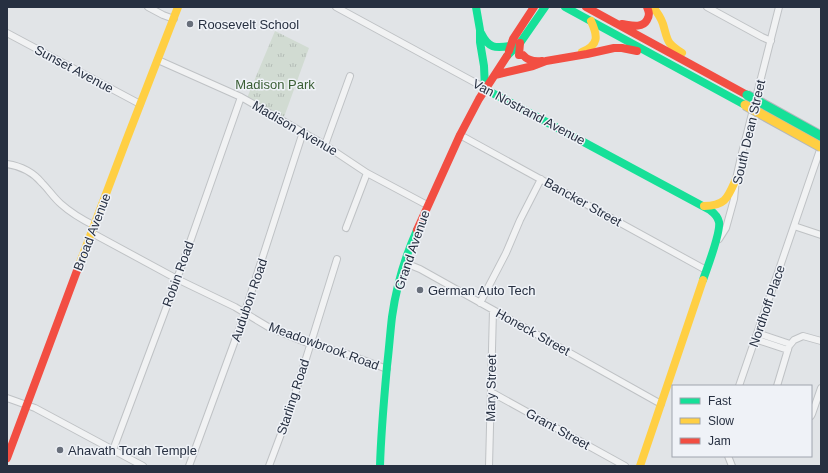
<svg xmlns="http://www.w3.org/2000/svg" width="828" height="473" font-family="Helvetica,sans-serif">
  <defs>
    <pattern id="grass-tufts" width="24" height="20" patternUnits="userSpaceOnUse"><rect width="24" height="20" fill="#d1dbd2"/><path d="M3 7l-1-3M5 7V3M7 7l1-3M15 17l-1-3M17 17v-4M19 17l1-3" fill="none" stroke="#b3bcb6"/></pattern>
  </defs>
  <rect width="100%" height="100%" fill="#e1e4e7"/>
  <path fill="url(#grass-tufts)" d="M275 31 309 48 284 117 247 98Z"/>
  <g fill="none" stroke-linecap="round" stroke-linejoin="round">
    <g stroke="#bfc2c5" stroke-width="8">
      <path id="street" d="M148 7 163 15 174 19
        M336 7 485 88
        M707 7 762 37 771 41
        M7 33 140 104
        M158 60 241 97 325 145 367 173 427 205
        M460 135 706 270
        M325 145 350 76
        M7 164C20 166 33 172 42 183 49 190 54 198 61 204 71 213 83 220 95 226
        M794 226 821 235
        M346 228 367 173
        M92 233 177 279 235 307 270 328 310 344 347 354 387 369
        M719 239 726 228 734 199 736 179 741 157 779 7
        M405 263 420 269 661 404
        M480 303 506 253 520 220 541 179
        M757 333 790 344
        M755 339 788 350
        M739 386 821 147
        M777 386 789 346 794 340 803 336 821 341
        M491 392 625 466
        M7 398 35 408 143 466
        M811 416 812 414 821 388
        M113 450 177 279 241 97
        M728 456 732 466
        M189 466 241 324 303 132
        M269 466 290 410 337 259
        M489 466 493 310"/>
    </g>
    <use href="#street" stroke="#f1f2f3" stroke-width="6"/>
    <path stroke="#16e098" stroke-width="8" d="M476 7 480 30V42L484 66 485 89
      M565 7 745 105
      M481 33C489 49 495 48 511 46
      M507 56 520 43 545 7
      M485 89 710 210C714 213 718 217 719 222 721 233 707 268 703 280
      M380 466C381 432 384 399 387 366 389 350 390 334 392 317 396 288 405 257 417 230"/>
    <path stroke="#ffcf43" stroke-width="8" d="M653 7C657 12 661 18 663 24 668 41 666 43 682 53
      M582 52C599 45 598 36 591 21
      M704 206C726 206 728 197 736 179
      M78 268 126 141 178 7
      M640 466 703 280"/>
    <path stroke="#f24e42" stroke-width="8" d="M586 7 747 95
      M622 24C630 25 642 29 647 20 650 15 649 12 647 7
      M520 43 519 55H523C528 61 534 62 542 61
      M509 51 513 39 534 7
      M495 75 533 66 546 61 587 54 614 48H622L637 51
      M417 230 460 135 479 99 507 56
      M7 458 78 268"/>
    <g stroke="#b3b7bc" stroke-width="11" stroke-linecap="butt">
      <path id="fast-bridge" d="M747 95 821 136"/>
    </g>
    <g stroke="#b3b7bc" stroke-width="11" stroke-linecap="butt">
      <path id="slow-bridge" d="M745 105 821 147"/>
    </g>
    <use href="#fast-bridge" stroke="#16e098" stroke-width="9"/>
    <use href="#slow-bridge" stroke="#ffcf43" stroke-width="9"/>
  </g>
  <g fill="#686f7b" stroke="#eff2f7" stroke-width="1.5">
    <circle cx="190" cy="24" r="4"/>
    <circle cx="420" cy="290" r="4"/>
    <circle cx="60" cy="450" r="4"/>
  </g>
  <g text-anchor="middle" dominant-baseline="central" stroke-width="3" stroke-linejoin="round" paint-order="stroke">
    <g font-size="13" fill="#273041" stroke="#eff2f7" text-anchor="start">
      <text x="198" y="24">Roosevelt School</text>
      <text x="428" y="290">German Auto Tech</text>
      <text x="68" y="450">Ahavath Torah Temple</text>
    </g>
    <g font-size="13" fill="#273041" stroke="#eff2f7">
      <text transform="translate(74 69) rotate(28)">Sunset Avenue</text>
      <text transform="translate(529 112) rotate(28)">Van Nostrand Avenue</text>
      <text transform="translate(295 128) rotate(30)">Madison Avenue</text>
      <text transform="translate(749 132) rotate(-77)">South Dean Street</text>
      <text transform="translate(583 202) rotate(29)">Bancker Street</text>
      <text transform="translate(92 232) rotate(-69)">Broad Avenue</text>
      <text transform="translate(412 250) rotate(-71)">Grand Avenue</text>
      <text transform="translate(178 274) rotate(-70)">Robin Road</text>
      <text transform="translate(249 300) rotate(-71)">Audubon Road</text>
      <text transform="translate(767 306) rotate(-71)">Nordhoff Place</text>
      <text transform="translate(533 332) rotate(29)">Honeck Street</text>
      <text transform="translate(324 346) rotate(20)">Meadowbrook Road</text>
      <text transform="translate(491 388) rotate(-89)">Mary Street</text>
      <text transform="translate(293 397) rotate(-72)">Starling Road</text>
      <text transform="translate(558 429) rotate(29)">Grant Street</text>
    </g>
    <g font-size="13" fill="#3a5e34" stroke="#eff2f7">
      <text x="275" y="84">Madison Park</text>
    </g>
  </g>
  <rect width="828" height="473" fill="none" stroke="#273041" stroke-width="16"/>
  <rect x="672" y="385" width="140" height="72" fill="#eff2f7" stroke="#9fa4ae"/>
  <rect x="680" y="398" width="20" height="6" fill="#16e098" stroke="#9fa4ae"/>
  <text x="708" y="405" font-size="12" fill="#273041">Fast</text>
  <rect x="680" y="418" width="20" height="6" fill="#ffcf43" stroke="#9fa4ae"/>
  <text x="708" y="425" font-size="12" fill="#273041">Slow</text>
  <rect x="680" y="438" width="20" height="6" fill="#f24e42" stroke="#9fa4ae"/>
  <text x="708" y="445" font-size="12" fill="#273041">Jam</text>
</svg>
